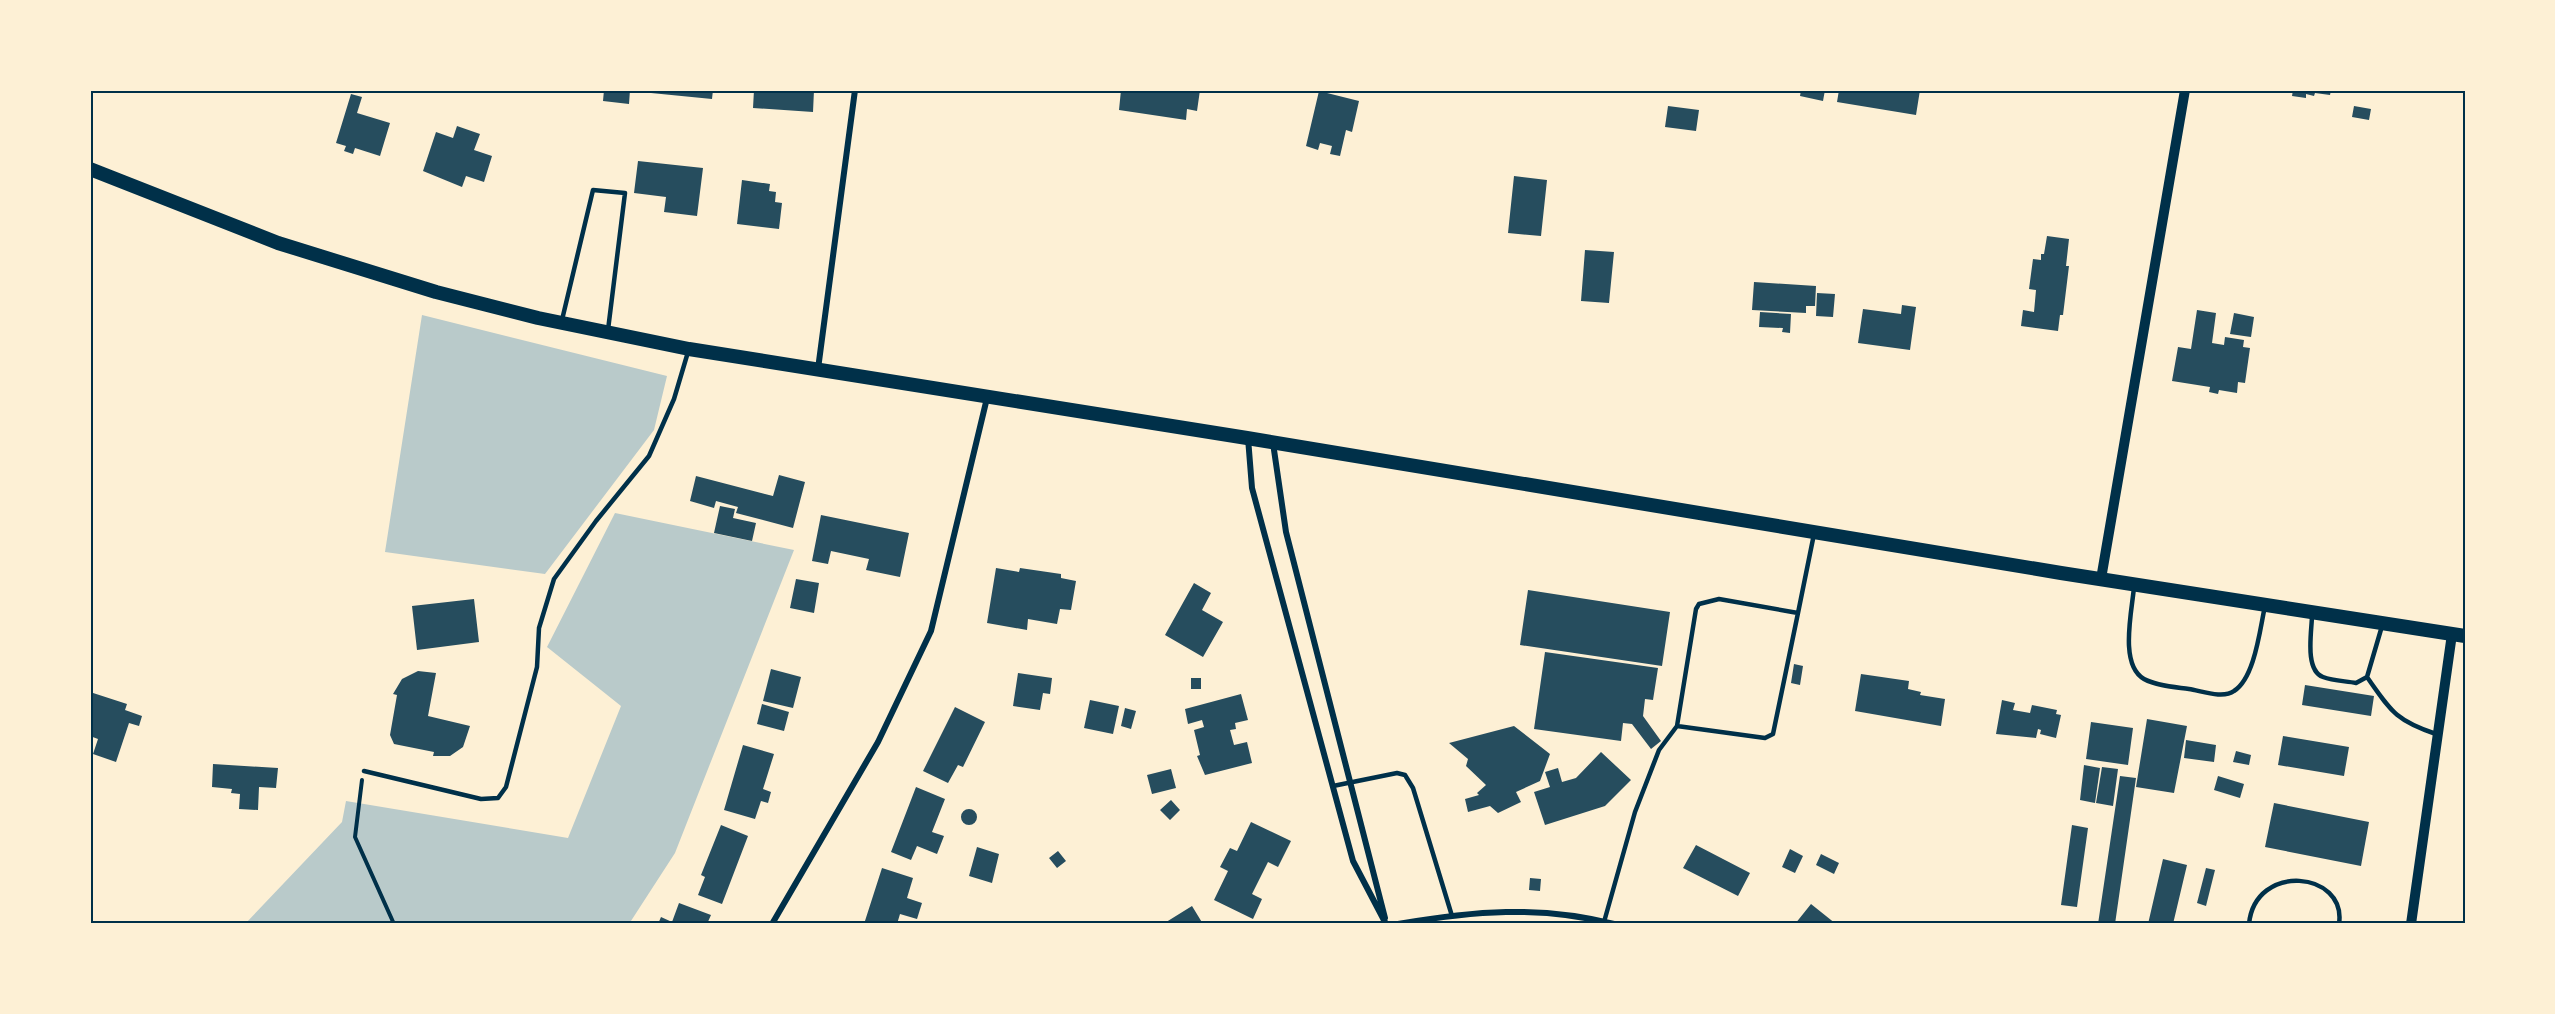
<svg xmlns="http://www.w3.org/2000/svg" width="2555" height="1014" font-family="Lora,serif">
  <rect width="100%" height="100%" fill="#fdf0d5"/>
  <path fill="#b9caca" d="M422 315 667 376 654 430 545 574 385 552Z
    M615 513 794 550 675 853 629 924H245L342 822 346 801 568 838 621 706 547 647Z"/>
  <path fill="#264d5e" d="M604 90H630L629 104 603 101Z
    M652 90H713L712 99 651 93Z
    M754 90H814L813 112 753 108Z
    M1121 90H1200L1197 111 1187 109 1186 120 1119 110Z
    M1801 90H1825L1823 101 1800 96Z
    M1839 90H1920L1916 115 1837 102Z
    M2293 90H2331L2330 95 2315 93 2314 96 2306 94V98L2292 96Z
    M1319 91 1359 101 1352 132 1346 130 1340 156 1330 154 1332 146 1320 143 1318 150 1306 146Z
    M351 94 362 97 357 113 390 123 380 156 355 148 353 154 344 151 346 146 336 143Z
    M1668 106 1699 110 1696 131 1665 127Z
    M2354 106 2371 109 2369 120 2352 117Z
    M457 126 480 134 474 150 492 156 484 182 466 176 462 187 423 171 436 132 453 138Z
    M638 161 703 168 697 216 664 212 666 197 634 193Z
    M1514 176 1547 180 1541 236 1508 233Z
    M742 180 770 184 769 191 776 192 775 202 782 203 779 229 737 224Z
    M2047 236 2069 239 2066 266H2069L2063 315H2060L2058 331 2021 326 2023 310 2034 312 2036 290 2029 289 2033 259 2041 260V254H2044Z
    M1585 250 1614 252 1609 303 1581 301Z
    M1754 282 1816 286 1815 306H1806V313L1752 310Z
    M1817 293 1835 294 1833 317 1816 316Z
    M1902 305 1916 307 1910 350 1858 343 1863 309 1901 314Z
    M2197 310 2216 313 2212 343 2224 345 2225 337 2244 340 2243 347 2250 348 2245 383 2238 382 2237 393 2219 390 2218 394 2209 392 2210 387 2172 381 2178 347 2191 349Z
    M1760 312 1791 314 1790 333 1782 332 1783 328 1759 327Z
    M2234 313 2254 317 2251 337 2230 334Z
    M779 475 805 482 793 528 736 513 738 507 716 501 714 508 690 501 696 476 773 496Z
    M720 506 735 509 733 518 756 523 752 541 714 533Z
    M821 515 909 533 900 577 866 570 869 559 831 551 828 564 812 561Z
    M996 568 1019 572 1020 568 1061 574V578L1076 581 1071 610 1060 609 1057 624 1028 619 1027 630 987 623Z
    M796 579 819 583 814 613 790 608Z
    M1194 583 1211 593 1202 610 1223 622 1203 657 1165 635Z
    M1528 590 1670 612 1662 666 1520 645Z
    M474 599 479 642 417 650 412 606Z
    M1545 652 1658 668 1653 700 1645 699 1643 716 1661 741 1651 749 1632 724 1623 723 1621 741 1534 729Z
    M1794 664 1803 666 1800 685 1791 683Z
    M771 669 801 677 793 708 763 701Z
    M418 671 436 673 428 716 470 726 463 747 450 756H433L434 752 394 744 390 735 397 695 393 694 402 679Z
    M1018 673 1052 678 1050 694 1043 693 1040 710 1013 706Z
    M1861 674 1909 681 1908 689 1921 692 1920 695 1945 699 1941 726 1855 711Z
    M1191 678H1201V689H1191Z
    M2305 685 2374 696 2371 716 2302 705Z
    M90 692 127 704 125 710 142 716 139 726 129 723 116 762 93 754 98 739 90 736 93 719H90Z
    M1241 694 1248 720 1235 723 1236 729 1230 730 1234 745 1247 742 1252 763 1205 775 1197 756 1200 755 1194 730 1204 727 1202 720 1188 724 1185 709Z
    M1090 700 1119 706 1113 734 1084 728Z
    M2002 700 2015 703 2013 710 2030 713 2032 705 2057 710 2056 714 2061 715 2056 738 2040 734 2041 730 2038 729 2036 738 1996 734Z
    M762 704 789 712 784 731 757 724Z
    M955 707 985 722 963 767 958 765 948 783 923 771Z
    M1125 708 1136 711 1131 729 1121 726Z
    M2147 719 2187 726 2174 793 2136 787Z
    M2091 722 2133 728 2128 765 2086 759Z
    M1514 726 1550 754 1540 781 1516 792 1521 802 1498 813 1490 806 1468 812 1465 799 1479 795 1477 793 1486 785 1466 766 1468 759 1449 743Z
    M2283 736 2349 747 2344 776 2278 765Z
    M2186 740 2216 745 2214 762 2184 758Z
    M743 745 774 754 763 789 771 792 768 803 761 801 755 819 724 810Z
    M2236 751 2251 755 2249 765 2233 762Z
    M1601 752 1631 780 1605 806 1545 825 1534 792 1550 787 1545 772 1558 768 1562 782 1576 778Z
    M213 764 278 768 276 788 259 787 258 810 239 809 240 794 231 793 232 789 212 787Z
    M2084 765 2100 768 2095 803 2080 800Z
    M2102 767 2118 769 2113 806 2096 803Z
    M1171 769 1176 788 1152 794 1147 775Z
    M2120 776 2136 778 2115 924H2098Z
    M2218 776 2244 784 2240 798 2214 790Z
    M916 787 945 799 932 832 944 836 937 854 917 846 911 860 891 852Z
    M1171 800 1180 810 1170 820 1160 810Z
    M2274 803 2369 822 2361 866 2265 847Z
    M961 817a8 8 0 1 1 16 0a8 8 0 1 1-16 0Z
    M1251 822 1291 841 1278 867 1268 862 1252 894 1262 899 1253 919 1214 900 1228 871 1220 867 1230 848 1237 851Z
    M721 825 748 836 722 904 698 895 705 877 701 875Z
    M2072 825 2088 828 2077 907 2061 905Z
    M1696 845 1750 873 1738 896 1683 868Z
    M977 847 999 854 992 883 969 876Z
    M1790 849 1803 856 1795 873 1782 867Z
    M1058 851 1066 861 1057 868 1049 858Z
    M1821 854 1839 863 1834 874 1816 865Z
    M2163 859 2187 865 2173 924H2148Z
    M882 868 913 878 907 898 922 903 917 919 900 914 897 924H864Z
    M2206 868 2215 870 2206 906 2197 903Z
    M1530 878 1541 879 1540 891 1529 890Z
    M679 903 711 915 707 924H658L661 917 672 922Z
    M1811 904 1836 924H1795Z
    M1192 906 1203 924H1163Z"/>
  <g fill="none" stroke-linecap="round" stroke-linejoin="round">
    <path stroke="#003049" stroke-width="4" d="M362 780 355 837 394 924"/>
    <path stroke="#003049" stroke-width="4.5" d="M562 320 593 190 625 193 608 330
      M2134 587C2132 611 2119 665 2144 679 2157 686 2175 687 2189 689 2202 691 2223 699 2234 691 2255 678 2260 628 2265 606
      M2312 615C2312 630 2304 670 2323 677 2333 681 2346 681 2356 683L2367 677 2382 626
      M2367 677C2391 711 2395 720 2436 734
      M1677 726 1765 738 1773 734 1798 613
      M364 771 481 799 498 798 506 787 537 667 539 628 554 579 596 521 649 456 674 399 688 352
      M1333 786 1397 773 1405 775 1413 788 1452 916
      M1604 922 1635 812 1659 750 1677 726 1696 609 1699 604 1719 599 1798 613 1814 534
      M2249 924C2255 862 2347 871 2339 924"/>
    <path stroke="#003049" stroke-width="6" d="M818 369 855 90
      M1248 438 1252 488 1353 861 1386 924
      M1273 443 1286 532 1385 918
      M772 924 878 742 931 631 987 398
      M1398 924C1473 911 1539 905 1614 924"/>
    <path stroke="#003049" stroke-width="10" d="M2101 579 2185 90
      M2411 924 2452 634"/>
    <path stroke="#003049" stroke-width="14" d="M90 169 278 243 436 292 538 318 689 349 1247 438 2061 573 2465 636"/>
  </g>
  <rect width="2555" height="1014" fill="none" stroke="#fdf0d5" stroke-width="183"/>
  <rect x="92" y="92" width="2372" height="830" fill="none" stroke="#003049" stroke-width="2"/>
</svg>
